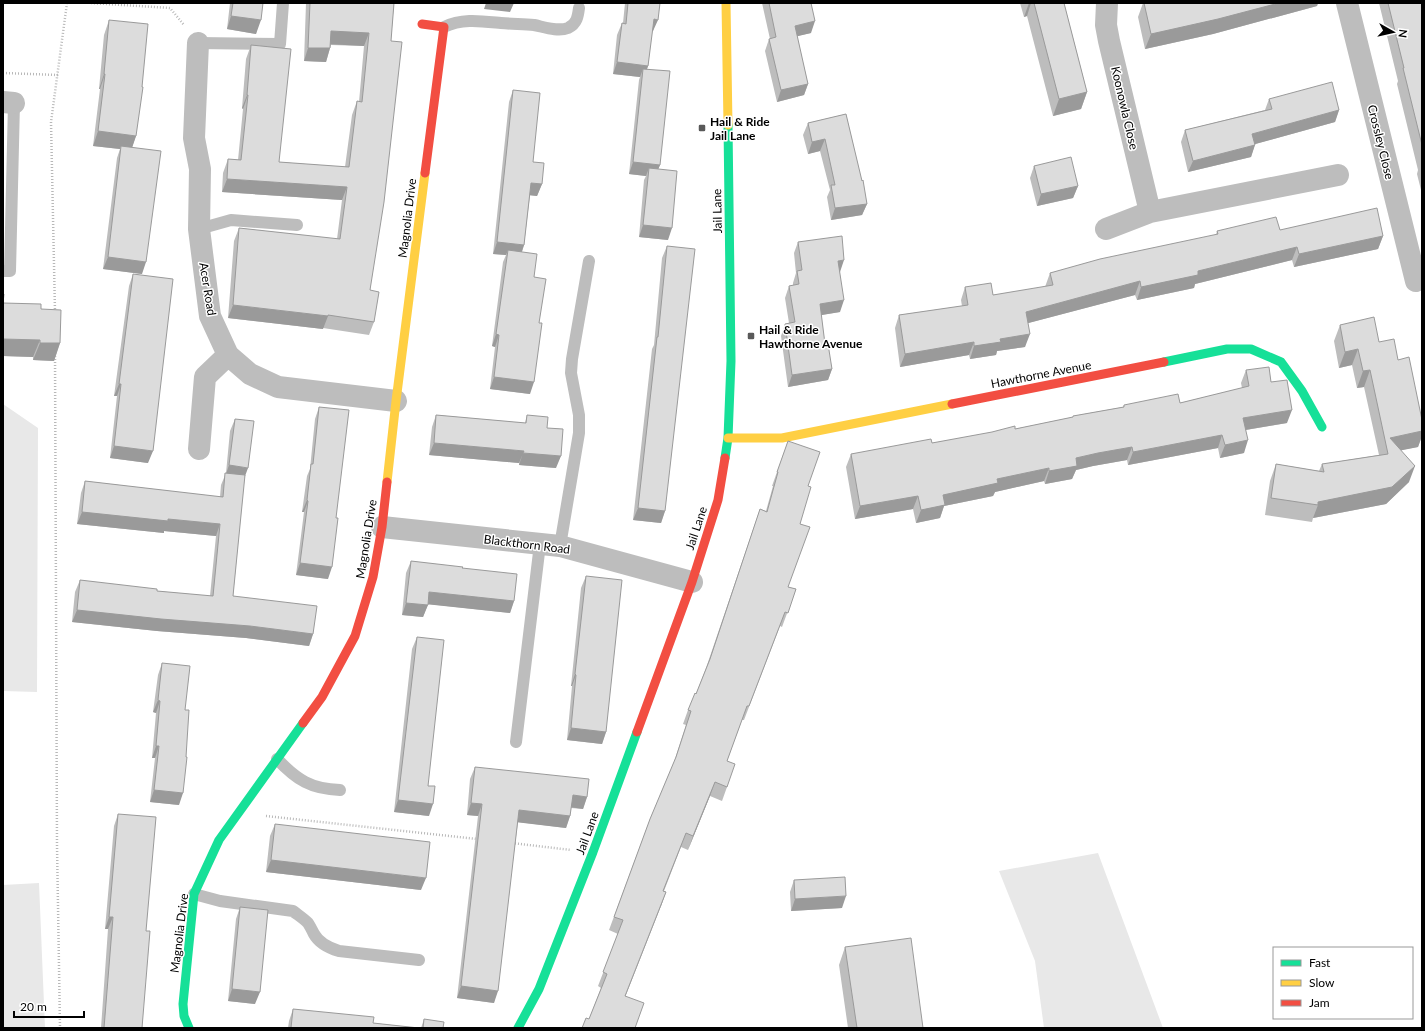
<svg xmlns="http://www.w3.org/2000/svg" width="1425" height="1031" font-family="Lato,sans-serif">
  <rect width="100%" height="100%" fill="#fff"/>
  <path fill="#e8e8e8" d="M3 404 38 428 37 692 3 691Z
    M1098 853 1163 1028H1044L1035 961 999 871Z
    M39 883 45 1028H3V885Z"/>
  <g fill="none" stroke-linecap="round" stroke-linejoin="round">
    <path stroke="#b8b8b8" stroke-width="2.5" stroke-dasharray="1 2" stroke-linecap="butt" d="M91 3 170 8 184 25
      M3 73 58 75
      M55 312 51 122 67 3
      M55 353 57 845 60 1028
      M266 816 477 839
      M512 843 571 850"/>
    <path stroke="#bdbdbd" stroke-width="12" d="M444 27C462 18 481 21 501 23 512 24 523 24 534 25 544 27 558 32 568 28 577 24 578 16 579 8
      M198 43 280 44 283 3
      M199 229 231 220 297 225
      M3 271H10L14 103
      M560 546 579 433V415L571 373 572 359 589 261
      M516 742 540 544
      M277 759C297 780 311 789 340 790
      M194 894 220 901 293 911C298 915 303 918 308 923 310 926 312 930 314 934 319 943 329 948 339 951L419 960"/>
    <path stroke="#bdbdbd" stroke-width="22" d="M1107 3 1106 25 1109 41 1150 212
      M1347 3 1416 281
      M198 43 194 138 200 169 199 229 210 316 228 355 250 374 278 387 396 401
      M3 102 14 103
      M1106 229 1150 212 1338 175
      M199 449 205 377 228 355
      M382 527 560 546 692 582"/>
    <path stroke="#16e098" stroke-width="9" d="M1164 362 1227 349H1251L1281 362 1302 391 1322 427
      M725 458 728 438 731 361 728 125
      M189 1028 184 1016 183 1004 194 894 219 840 303 723
      M518 1028 539 989 593 852 637 732"/>
    <path stroke="#ffcf43" stroke-width="9" d="M726 3 728 125
      M728 438H782L952 404
      M387 482 396 401 425 173"/>
    <path stroke="#f24e42" stroke-width="9" d="M422 24 444 27 425 173
      M952 404 1164 362
      M303 723 322 697 355 636 373 577 382 527 387 482
      M637 732 692 582 718 500 725 458"/>
  </g>
  <path fill="#bdbdbd" d="M230 3H263L256 34 227 29Z
    M306 3H394L370 290 374 322 369 335 323 328V329L228 318 234 241 239 228 337 239 342 200 222 192 223 173 228 159 238 160 243 109 242 108 246 59 251 45 279 162 345 167 352 115 357 101 359 102 364 46 331 45 330 48 326 62 304 61Z
    M625 3H660L653 31H652L648 66 647 69 660 165 658 169 668 240 639 237 644 180 646 176 629 174 639 80 640 77 613 74 617 35 622 23H623Z
    M762 3H811V33L797 36 808 84 804 95 777 102 765 51 769 39H770Z
    M1020 3H1064L1087 92 1081 109 1053 116 1027 16 1024 17Z
    M1143 3H1318L1317 6 1213 34 1145 49 1138 17Z
    M1379 3H1422V194L1417 174 1418 170 1397 84 1398 81Z
    M109 20 136 136 132 147 142 274 103 269 117 158 120 149 93 146 100 89H99L104 35Z
    M513 90 533 162 542 184 537 196 530 195 524 245 522 252 534 277 530 394 490 389 495 347 492 346 503 262 506 255 493 254 509 102Z
    M1269 99 1339 110 1335 122 1255 144 1251 157 1188 172 1181 142 1185 130 1265 110Z
    M846 114 867 204 862 215 831 220 827 197 830 190 820 151 808 154 803 135 808 123Z
    M1034 166 1078 186 1073 198 1037 206 1030 178Z
    M1280 230 1383 236 1378 249 1294 267 1292 260 1195 284 1194 288 1137 300 1135 295 1028 323 1025 347 997 351 996 355 970 359 969 355 900 367 895 328 899 315 962 306 961 300 965 287 993 295 1045 287 1050 273 1216 235 1217 231Z
    M798 242 840 272V312L821 315 825 344 832 369 828 380 788 387 781 336 785 324 789 323 785 298 789 286 793 285V283L796 273 794 253Z
    M667 246 665 511 661 523 633 520 652 349 654 345 662 258Z
    M133 274 148 463 110 458 117 396H114L129 286Z
    M3 294V303L41 309 60 343 54 361 33 360V357L3 356Z
    M1340 325 1379 342 1398 360 1422 420V436L1418 447 1401 450 1409 482 1386 504 1313 518 1312 522 1265 515 1270 481 1276 464 1319 471 1322 464 1379 455 1364 387 1357 388 1352 365 1339 368 1334 341Z
    M1246 370 1271 382 1287 423 1246 430 1244 453 1220 458 1218 448 1128 465 1127 460 1093 466 1076 470 1072 479 1045 484 1044 481 995 492 993 496 944 506 940 518 916 523 913 509 855 519 846 467 851 454 932 443 1015 429 1073 417V416L1123 407 1124 405 1180 403 1242 388 1241 383Z
    M319 407 328 579 296 575 304 512H302L307 476 310 469 315 419Z
    M436 415 525 423 527 415 547 428 556 468 519 465V463L429 455 432 427Z
    M235 419 244 479 233 596 313 634 309 646 246 638 157 631 72 622 75 592 80 580 157 591 210 596 216 536 164 531V533L77 524 81 493 85 481 220 497 221 485 226 473 230 431Z
    M788 441 808 486 800 524 788 587 796 589 782 627 780 626 744 720H742L727 761V787L722 801 710 796 688 850 681 847 664 891 666 892 661 906 589 1019 601 988 598 986 618 934 609 930 650 819 674 762 686 725 683 724 688 710 696 694 706 668 760 509 766 511 773 486H772Z
    M411 561 462 568 514 601 510 613 428 604 423 617 402 615 406 573Z
    M586 576 606 732 602 744 567 740 572 686H571L581 588Z
    M417 637 428 786 429 816 394 812 412 649Z
    M162 663 185 710 179 805 150 802 155 758H152L156 713 153 712 158 675Z
    M475 767 587 797 583 809 571 808 570 816 566 828 518 822 494 1003 457 998 478 816 467 815 470 779Z
    M118 814 146 931 142 1028H101L108 929H105L114 826Z
    M275 824 421 890 266 872 270 836Z
    M794 880 842 908 791 911 790 892Z
    M240 907 255 1004 228 1001 236 919Z
    M845 947 923 1028H848L839 965Z
    M293 1009 373 1023 419 1028H288L289 1021Z
    M424 1019 443 1028H421Z"/>
  <path fill="#9a9a9a" d="M486 3H514L510 12 484 9Z
    M1029 3H1031L1027 16 1024 17Z
    M1279 3H1318L1317 6 1213 34 1145 49 1151 34Z
    M231 16 261 20 256 34 227 29Z
    M654 19 658 20 653 31H649Z
    M815 21 811 33 790 38 795 26Z
    M331 31 369 33 364 46 326 44Z
    M308 48H330L326 62 304 61Z
    M617 62 648 66 644 78 643 69 640 77 613 74Z
    M104 74H105L100 89H99Z
    M808 84 804 95 777 102 781 90Z
    M1087 92 1081 109 1053 116 1059 99Z
    M247 95H248L243 109 242 108Z
    M1339 110 1335 122 1248 146 1252 134Z
    M98 131 136 136 131 151 121 146 120 149 93 146Z
    M825 139 820 151 808 154 812 142Z
    M1255 145 1251 157 1188 172 1193 161Z
    M633 162 660 165 655 177 649 168 646 176 629 174Z
    M227 179 347 187 342 200 222 192Z
    M531 183 542 184 537 196 527 195Z
    M1078 186 1073 198 1037 206 1041 194Z
    M867 204 862 215 831 220 835 208Z
    M643 225 672 228 668 240 639 237Z
    M1383 236 1378 249 1294 267 1299 254Z
    M497 242 524 245 520 257 508 250 506 255 493 254Z
    M1297 247 1292 260 1195 284 1194 288 1137 300 1141 287 1198 271Z
    M108 257 146 262 142 274 103 269Z
    M844 260 840 272 834 273 838 261Z
    M1140 281 1135 295 1021 325 1026 312Z
    M844 300 840 312 816 316 820 304Z
    M233 305 328 316 323 329 228 318Z
    M496 334 499 335 495 347 492 346Z
    M1030 334 1025 347 997 351 996 355 970 359 974 346 1000 339Z
    M3 339 40 340 33 357 3 356Z
    M974 342 969 355 900 367 905 354Z
    M40 343H60L54 361 33 360Z
    M1358 349 1352 365 1339 368 1345 352Z
    M832 369 828 380 788 387 792 375Z
    M1370 370 1364 387 1357 388 1363 371Z
    M494 377 534 382 530 394 490 389Z
    M119 384H121L117 396H114Z
    M1292 410 1287 423 1239 431 1243 418Z
    M1422 431V436L1418 447 1388 453 1390 438Z
    M1222 435 1218 448 1128 465 1133 452Z
    M1248 440 1244 453 1220 458 1225 445Z
    M434 443 524 451 519 463 429 455Z
    M114 446 153 451 148 463 110 458Z
    M1132 447 1127 460 1093 466 1076 470 1072 479 1045 484 1049 471 1076 458 1098 453Z
    M523 453 561 456 556 468 519 465Z
    M229 465 248 468 244 479 225 477Z
    M1415 466 1409 482 1386 504 1313 518 1318 505V502Z
    M1049 468 1044 481 995 492 993 496 944 506 940 518 916 523 921 510 943 495 997 479Z
    M918 496 913 509 855 519 860 506Z
    M307 500 308 501 304 512H302Z
    M638 508 665 511 661 523 633 520Z
    M82 512 168 519 220 524 216 536 164 531V533L77 524Z
    M300 563 332 567 328 579 296 575Z
    M429 592 514 601 510 613 425 604Z
    M406 603 428 605 423 617 402 615Z
    M77 610 250 626 313 634 309 646 246 638 157 631 72 622Z
    M575 674 576 675 572 686H571Z
    M158 700 160 701 156 713 153 712Z
    M571 728 606 732 602 744 567 740Z
    M156 746H159L155 758H152Z
    M715 782 710 796 688 850 693 836Z
    M154 790 183 793 179 805 150 802Z
    M573 795 587 797 583 809 569 807Z
    M398 800 433 804 429 816 394 812Z
    M471 803 482 804 478 816 467 815Z
    M519 810 570 816 566 828 515 822Z
    M271 860 426 878 421 890 266 872Z
    M666 892 661 906 620 1010 625 996Z
    M846 896 842 908 791 911 795 899Z
    M109 917H113L108 929H105Z
    M461 986 498 991 494 1003 457 998Z
    M232 989 260 992 255 1004 228 1001Z"/>
  <path fill="#dcdcdc" stroke="#9a9a9a" d="M233 3H263L261 20 231 16Z
    M310 3H394L391 41 402 42 384 202 370 290 379 292 374 322 328 315V316L233 305 239 228 340 239 347 187 227 179 228 159 241 160 248 95H247L251 45 291 49 279 162 349 167 357 101 362 102 369 33 331 31 330 48H308Z
    M628 3H660L658 20 654 19 648 66 617 62 622 23 626 24Z
    M769 3H811L815 21 795 26 808 84 781 90 769 39 776 37Z
    M1034 3H1064L1087 92 1059 99Z
    M1144 3H1279L1218 19 1151 34Z
    M1388 3H1422V145L1403 68H1404Z
    M109 20 148 24 142 87H143L136 136 98 131 105 74H104Z
    M643 69 670 71 660 165 633 162Z
    M1332 82 1339 110 1252 134 1255 145 1193 161 1185 130 1272 109 1269 99Z
    M513 90 540 93 533 162 544 163 542 184 531 183 524 245 497 242Z
    M846 114 862 181 863 180 867 204 835 208 831 185H835L825 139 812 142 808 123Z
    M121 146 161 151 146 262 108 257Z
    M1071 157 1078 186 1041 194 1034 166Z
    M649 168 677 171 672 228 643 225Z
    M1377 208 1383 236 1299 254 1297 247 1198 271V275L1141 287 1140 281 1026 312 1030 334 1000 339 1001 342 974 346V342L905 354 899 315 968 305 965 287 991 283 993 295 1053 285 1050 273 1100 259 1218 234 1217 231 1276 217 1280 230Z
    M842 236 844 260 838 261 844 300 820 304 825 344H828L832 369 792 375 785 324 795 322 789 286 799 284 797 271 802 270 798 242Z
    M667 246 695 249 665 511 638 508 657 337H658Z
    M508 250 537 254 534 277 546 279 539 323H542L534 382 494 377 499 335 496 334Z
    M133 274 173 279 153 451 114 446 121 384H119Z
    M3 294H4L3 303 41 304V309L61 310 60 343H40V340L3 339Z
    M1374 317 1379 342 1394 339 1398 360 1409 357 1422 420V431L1390 438 1415 466 1392 487 1318 502V505L1271 498 1276 464 1324 472 1322 464 1388 454 1370 370 1363 371 1358 349 1345 352 1340 325Z
    M1269 367 1271 382 1287 380 1292 410 1243 418 1248 440 1225 445 1222 435 1133 452 1132 447 1098 453 1076 458 1077 466 1049 471V468L997 479 998 483 943 495 945 505 921 510 918 496 860 506 851 454 931 439 932 443 992 432 1015 426V429L1073 417V416L1124 407V405L1178 394 1180 403 1249 386 1246 370Z
    M319 407 349 410 336 518H338L332 567 300 563 308 501 307 500 311 464H313Z
    M436 415 526 423 527 415 548 417 547 428 563 429 561 456 523 453 524 451 434 443Z
    M235 419 254 421 248 468 229 465Z
    M788 441 820 452 808 486 811 487 800 524 810 527 788 587 796 589 788 613 785 612 749 706H747L727 761 735 764 727 787 715 782 693 836 686 833 663 891 666 892 625 996 644 1003 635 1028H582L586 1018 589 1019 607 974 603 972 623 920 614 917 650 819 676 757 691 711 688 710 695 693 696 694 710 659 760 509 767 512 778 472H777Z
    M225 473 245 475 233 596 317 606 313 634 250 626 161 619 77 610 80 580 157 589V591L213 596 220 524 168 519V521L82 512 85 481 223 497Z
    M411 561 463 567 462 568 517 574 514 601 429 592 428 605 406 603Z
    M586 576 622 580 606 732 571 728 576 675 575 674Z
    M417 637 444 640 428 786H435L433 804 398 800Z
    M162 663 190 666 185 710H189L186 757H187L183 793 154 790 159 746H156L160 701 158 700Z
    M475 767 589 779 587 797 573 795 570 816 519 810 498 991 461 986 482 804 471 803Z
    M118 814 156 817 146 931H150L142 1028H104L113 917H109Z
    M275 824 430 842 426 878 271 860Z
    M845 877 846 896 795 899 794 880Z
    M240 907 268 910 260 992 232 989Z
    M911 938 923 1028H857L845 947Z
    M293 1009 374 1017 373 1023 419 1028H291Z
    M424 1019 444 1022 443 1028H423Z"/>
  <g fill="#595959" stroke="#fff" stroke-width="1.5">
    <rect x="698" y="124" width="8" height="8" rx="2"/>
    <rect x="747" y="332" width="8" height="8" rx="2"/>
  </g>
  <g text-anchor="middle" dominant-baseline="central" stroke-width="3" stroke-linejoin="round" paint-order="stroke">
    <g font-size="12" fill="#000" stroke="#fff">
      <text transform="translate(1125 108) rotate(77)">Koonowla Close</text>
      <text transform="translate(1381 142) rotate(76)">Crossley Close</text>
      <text transform="translate(717 211) rotate(-91)">Jail Lane</text>
      <text transform="translate(407 218) rotate(-83)">Magnolia Drive</text>
      <text transform="translate(208 289) rotate(81)">Acer Road</text>
      <text transform="translate(1041 374) rotate(-11)">Hawthorne Avenue</text>
      <text transform="translate(696 528) rotate(-72)">Jail Lane</text>
      <text transform="translate(366 539) rotate(-81)">Magnolia Drive</text>
      <text transform="translate(527 544) rotate(7)">Blackthorn Road</text>
      <text transform="translate(587 833) rotate(-70)">Jail Lane</text>
      <text transform="translate(179 933) rotate(-83)">Magnolia Drive</text>
    </g>
    <g font-size="12" font-weight="bold" fill="#000" stroke="#fff" text-anchor="start">
      <text x="710" y="121">Hail &amp; Ride<tspan x="710" dy="14">Jail Lane</tspan></text>
      <text x="759" y="329">Hail &amp; Ride<tspan x="759" dy="14">Hawthorne Avenue</tspan></text>
    </g>
  </g>
  <rect width="1425" height="1031" fill="none" stroke="#000000" stroke-width="8"/>
  <rect x="1273" y="947" width="140" height="72" fill="#ffffff" stroke="#999999"/>
  <rect x="1281" y="960" width="20" height="6" fill="#16e098" stroke="#999999"/>
  <text x="1309" y="967" font-size="12" fill="#000000">Fast</text>
  <rect x="1281" y="980" width="20" height="6" fill="#ffcf43" stroke="#999999"/>
  <text x="1309" y="987" font-size="12" fill="#000000">Slow</text>
  <rect x="1281" y="1000" width="20" height="6" fill="#f24e42" stroke="#999999"/>
  <text x="1309" y="1007" font-size="12" fill="#000000">Jam</text>
  <g transform="translate(1393 32) rotate(98)" stroke="#ffffff" stroke-width="3" paint-order="stroke">
  <path d="M0-3L7 15L0 10L-7 15Z" fill="#000000"/>
  <text y="-6" font-size="11" font-weight="bold" text-anchor="middle" fill="#000000">N</text>
  </g>
  <path d="M14 1011v6h70v-6" fill="none" stroke="#000000" stroke-width="2"/>
  <text x="20" y="1011" font-size="12" fill="#000000" stroke="#ffffff" stroke-width="3" paint-order="stroke">20 m</text>
</svg>
